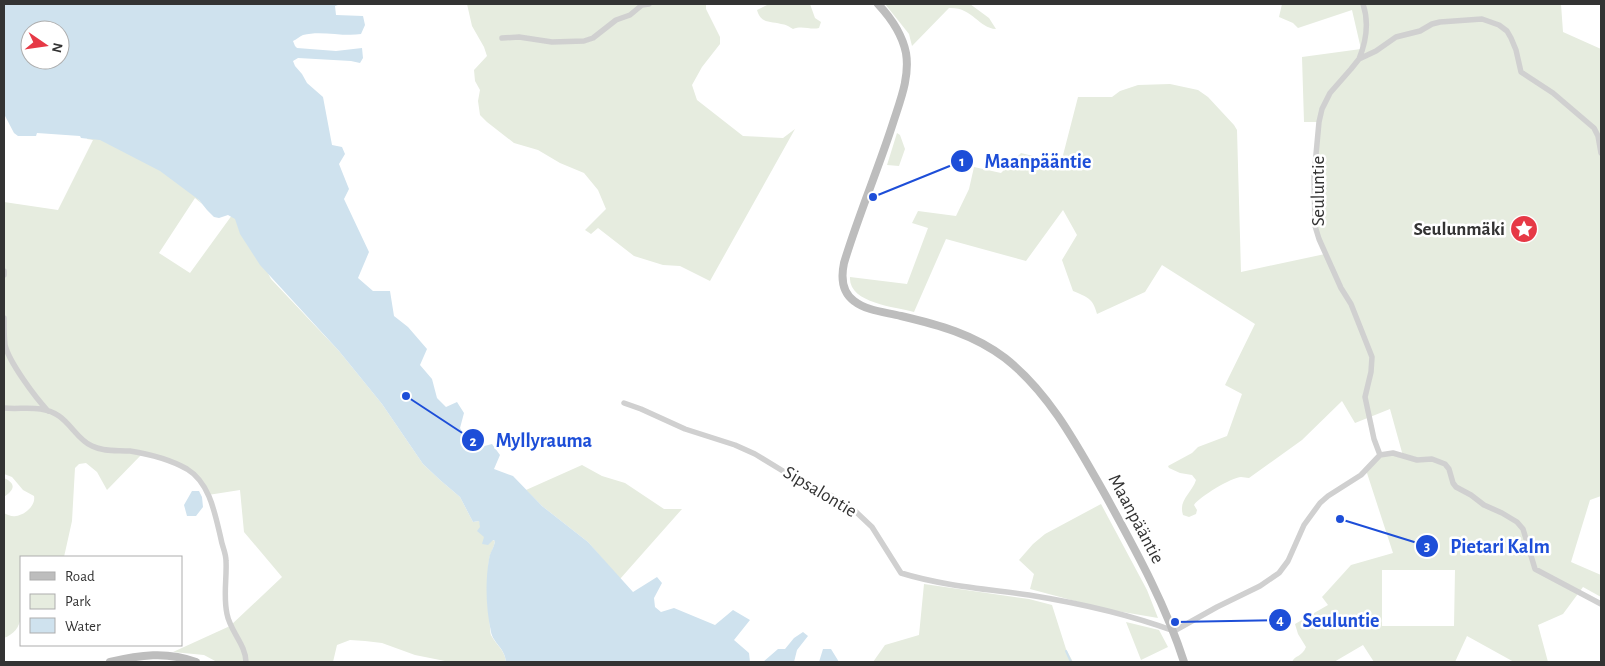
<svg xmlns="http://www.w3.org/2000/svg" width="1605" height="666" font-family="'Alegreya Sans',sans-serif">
  <rect width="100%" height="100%" fill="#fff"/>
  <path fill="#e6ecdf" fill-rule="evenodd" d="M467 4H706V9L720 37V44L702 67 692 85 697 100 743 136 783 138 795 129 710 281 680 266 663 265 634 256 598 228 591 234 585 230 606 209 598 190 584 173 560 163 538 150 514 143 487 122 480 115 478 101 480 90 475 81 474 70 487 56 484 47 472 26Z
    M769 4H810L815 18 821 22 819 28C810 30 802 25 793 29 790 27 785 24 781 24 770 21 761 24 757 10Z
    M885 4H970L989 18 996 29C978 28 973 7 949 8L912 46 909 34Z
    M1282 4H1561L1563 32 1601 49V496L1590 500 1571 562 1601 575V597L1583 587 1563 614 1538 625 1548 662H1514L1467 636 1455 662H1374L1363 645 1334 662H1292C1295 655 1302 657 1306 647L1298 634 1295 624 1328 605 1322 597 1351 565 1393 553 1366 470 1380 455 1403 456 1390 409 1355 423 1342 401 1302 440 1249 478C1246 478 1244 477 1241 477 1232 477 1199 497 1194 505L1197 510 1196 514 1189 517 1183 515C1178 500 1192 493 1196 480L1192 475 1180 473 1169 468 1168 466 1192 453 1198 447 1227 436 1242 394 1225 385 1255 324 1162 265 1145 292 1097 314C1093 298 1087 297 1073 291L1062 260 1077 235 1063 210 1026 261 946 239 914 312C895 307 848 303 850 277L907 284 928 228 912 223 918 211 956 216 969 189 974 167 1001 173 1021 153 1061 163 1078 97H1112L1120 91 1138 85 1170 84 1198 90 1208 97 1234 125 1237 130 1241 272 1325 254C1308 212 1317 166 1319 122H1304L1302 57 1361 49 1352 10 1298 28 1293 23 1279 17ZM1382 570H1455L1454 626H1382Z
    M88 133 150 138 202 204 195 198 159 253 190 273 235 211 271 279 339 351 382 404 423 464 440 480 460 497 473 522 479 521C485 537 477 533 495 541 494 548 490 553 489 560 488 568 489 629 491 635 496 645 505 650 506 662L445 661 415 655 382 643 365 641 350 640 337 645 333 662H217L204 655 173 652 230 626 282 577 244 532 240 490 208 495 197 476 185 468 143 453 107 490 97 472 86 463 79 464 75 468 72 521 64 557H21V617C19 628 14 634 4 638V513C8 515 12 517 16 516 25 515 36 505 34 496L23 490 12 477 4 474V202L58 210 93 140 87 139Z
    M897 133 900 135 905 149 899 166 887 165Z
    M582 465 602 476 625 483 664 509H682L620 579 588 542 542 506 526 490Z
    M4 478C17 484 14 490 4 497Z
    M1101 504 1147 590 1158 618 1105 609 1030 589 1034 574 1019 560 1033 544 1045 534Z
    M924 584 1029 599 1052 605 1066 649 1073 662H873L885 645 919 635Z
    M1126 622 1159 630 1168 647 1141 660Z"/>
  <path fill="#cfe2ee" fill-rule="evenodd" d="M4 4H341L335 6 336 15 363 16 365 25 361 34C343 37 321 30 303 35 300 36 296 40 293 41L295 46 297 48 336 51 362 48 363 58 360 63 351 61 298 58 293 61 295 66 302 74 307 83 323 97 332 145 342 147 345 154 339 164 349 189 344 199 369 252 358 278 373 291H390L394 316 408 327 427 349 420 365 432 379 437 398 446 407 457 402 464 413 460 428 473 449 492 444 500 455 494 469 513 476 542 506 588 542 633 592 657 577 662 583 654 598 655 607 661 612 674 608 715 625 733 610 750 620 734 640 749 653 750 662H506C505 648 493 643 491 632 486 608 485 583 489 559 490 552 494 548 495 541L493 540 488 545 482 544 484 537 477 531 480 527 479 521 473 522 460 497 440 480 423 464 382 404 339 351 260 265 240 234 235 219 228 215 219 218 214 217 207 210 199 200 160 171 100 140 81 138 80 136 37 133 36 136H18L14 133 4 114ZM30 30H60V60H30Z
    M192 491H199L202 497 203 507 196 516H187L184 505Z
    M803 632 808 636 797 650 794 662H763L778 649H785L794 638Z
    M823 649H831L839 662H819Z"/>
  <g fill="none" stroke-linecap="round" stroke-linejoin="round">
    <path stroke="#cfe2ee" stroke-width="2" d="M1066 651 1071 662"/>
    <path stroke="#d0d0d0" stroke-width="5.5" d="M502 38 519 37 552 42 584 41 593 38 616 20 630 15 642 5 649 4
      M1359 59C1366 42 1369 22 1363 4
      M4 271V275
      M4 318C4 327 4 336 5 345 9 362 35 397 48 411
      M624 403 641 409 685 429 735 445 755 454 801 482 832 496 854 510 872 527 901 573C943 586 987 589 1029 595 1078 603 1128 614 1174 631L1217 607 1260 586 1279 573 1288 561 1304 525 1320 503 1328 496 1361 475 1380 455 1374 439 1365 397 1371 372 1372 357 1351 304 1341 288 1319 239 1315 226 1314 176 1319 122 1322 109 1330 93 1351 69 1359 59 1376 51 1396 37 1420 31 1432 24 1440 22 1482 19 1499 25 1507 31 1511 38 1516 50 1521 72 1553 93 1594 128 1598 136 1601 153
      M4 408C22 410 42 404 59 416 72 425 78 440 92 446 104 452 117 450 130 451 149 454 171 460 187 469 210 483 215 514 221 539 222 546 226 553 226 561 227 578 223 596 227 614 230 631 246 645 246 662
      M1380 455 1393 453 1417 460 1432 459 1445 464 1449 469 1453 483 1456 487 1471 495 1484 505 1502 513 1517 522 1523 529 1535 569 1601 604"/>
    <path stroke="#bdbdbd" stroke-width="8" d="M878 4C891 18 902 33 906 53 910 77 900 101 893 123 878 170 858 216 844 263 841 277 842 292 854 301 867 311 885 312 901 316 939 325 973 334 1005 358 1051 394 1079 449 1107 498 1136 551 1166 605 1184 662
      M110 662C139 655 167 651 196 662"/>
  </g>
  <defs>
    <g id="sight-disc" transform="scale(1.4375)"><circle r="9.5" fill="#e63946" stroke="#fff"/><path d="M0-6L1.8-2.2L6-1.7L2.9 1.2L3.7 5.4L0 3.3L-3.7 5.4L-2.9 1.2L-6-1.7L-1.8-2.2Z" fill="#fff"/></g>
  </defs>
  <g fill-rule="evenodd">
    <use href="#sight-disc" x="1524" y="229"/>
  </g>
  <g text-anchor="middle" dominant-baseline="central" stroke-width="5" stroke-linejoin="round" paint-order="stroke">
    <g font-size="19" fill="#333" stroke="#fff">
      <text transform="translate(1318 191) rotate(-90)">Seuluntie</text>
      <text transform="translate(820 492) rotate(31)">Sipsalontie</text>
      <text transform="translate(1136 519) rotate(62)">Maanpääntie</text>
    </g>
    <g font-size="19" font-weight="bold" fill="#333" stroke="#fff" text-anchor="end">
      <text x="1505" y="229">Seulunmäki</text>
    </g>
  </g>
  <path fill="none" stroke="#1d4ed8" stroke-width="2" d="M873 197L962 161M406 396L473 440M1340 519L1427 546M1175 622L1280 620"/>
  <g fill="#1d4ed8" stroke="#fff" stroke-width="2">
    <circle cx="873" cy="197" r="5"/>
    <circle cx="406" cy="396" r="5"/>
    <circle cx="1340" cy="519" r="5"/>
    <circle cx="1175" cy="622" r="5"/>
    <circle cx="962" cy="161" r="12"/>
    <circle cx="473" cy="440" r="12"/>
    <circle cx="1427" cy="546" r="12"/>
    <circle cx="1280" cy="620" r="12"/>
  </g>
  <g font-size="15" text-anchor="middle" font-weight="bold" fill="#fff">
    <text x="962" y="166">1</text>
    <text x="473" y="446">2</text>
    <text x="1427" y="551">3</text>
    <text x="1280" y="625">4</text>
  </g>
  <g font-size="20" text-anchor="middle" font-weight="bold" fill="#1d4ed8" stroke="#fff" stroke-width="5" stroke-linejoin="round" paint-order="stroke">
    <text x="1038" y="168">Maanpääntie</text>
    <text x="544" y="447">Myllyrauma</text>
    <text x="1500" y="553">Pietari Kalm</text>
    <text x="1341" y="627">Seuluntie</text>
  </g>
  <rect width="1605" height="666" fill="none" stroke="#333333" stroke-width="10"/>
  <rect x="20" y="556" width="162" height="90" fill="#ffffff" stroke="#adadad"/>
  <rect x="30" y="572" width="25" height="8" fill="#bdbdbd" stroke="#adadad"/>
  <text x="65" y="581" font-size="15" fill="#333333">Road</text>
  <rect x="30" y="594" width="25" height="15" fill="#e6ecdf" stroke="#adadad"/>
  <text x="65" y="606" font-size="15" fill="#333333">Park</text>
  <rect x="30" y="618" width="25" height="15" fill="#cfe2ee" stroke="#adadad"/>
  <text x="65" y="631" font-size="15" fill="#333333">Water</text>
  <g transform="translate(45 45) rotate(103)"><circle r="24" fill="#ffffff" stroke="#adadad"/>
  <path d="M0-4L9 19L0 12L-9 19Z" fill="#e63946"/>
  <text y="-8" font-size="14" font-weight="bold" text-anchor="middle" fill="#333333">N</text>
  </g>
</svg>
